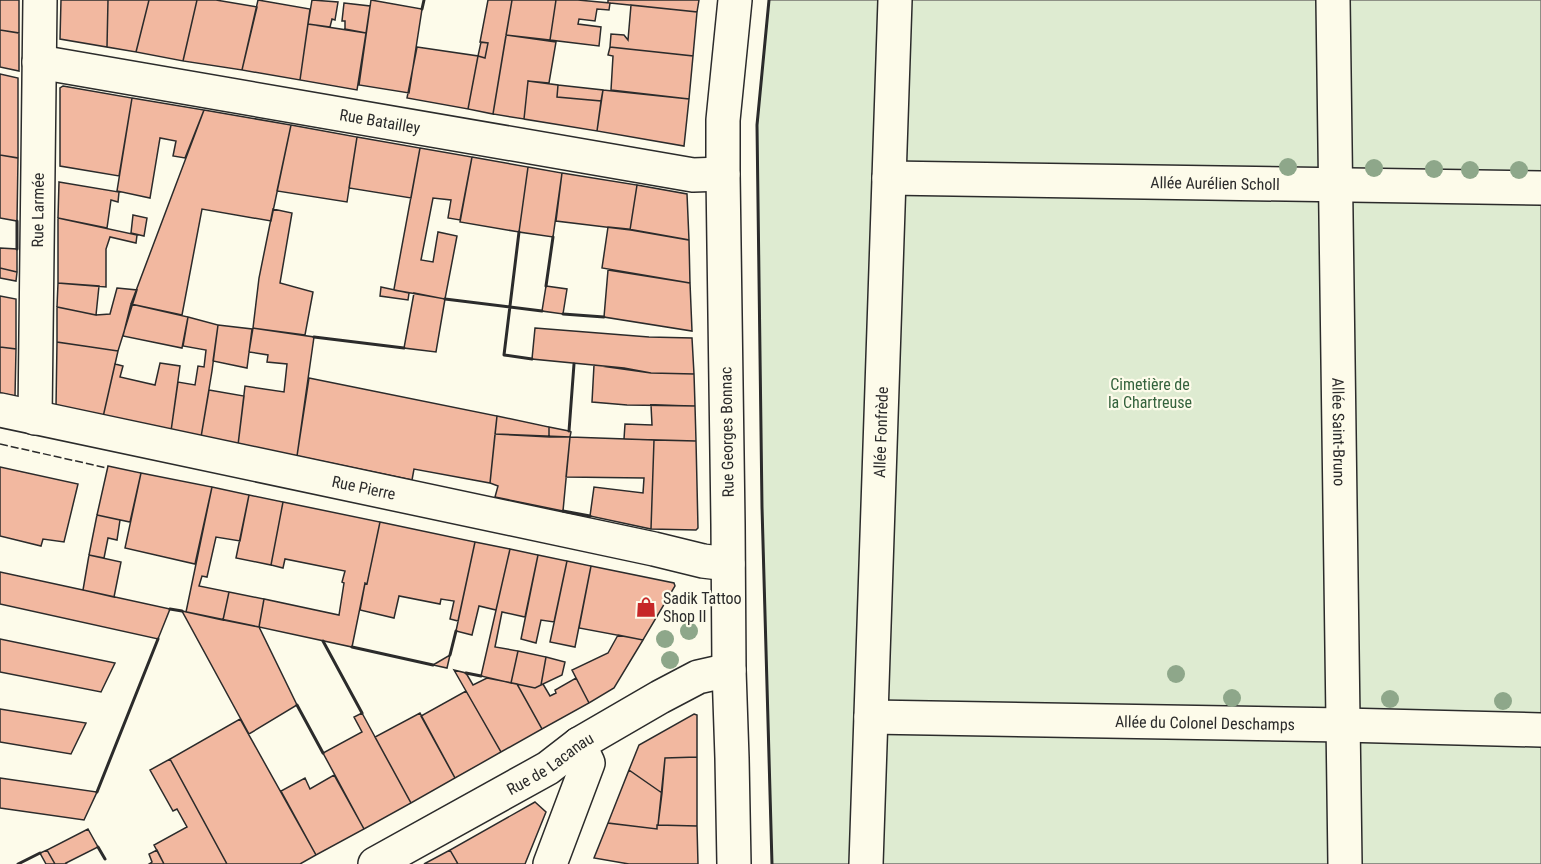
<svg xmlns="http://www.w3.org/2000/svg" width="1541" height="864" font-family="'Roboto Condensed',sans-serif">
  <rect width="100%" height="100%" fill="#fdfbea"/>
  <path fill="#deebd1" stroke="#74746e" stroke-width="1.5" d="M769 0H1541V864H772L762 507 757 125Z"/>
  <path fill="#f2b8a0" stroke="#2b2b2b" stroke-width="1.5" d="M0 0H19V33L0 30Z
    M61 0H108L107 47 60 39Z
    M108 0H149L136 52 107 47Z
    M149 0H197L183 61 136 52Z
    M197 0H216L257 7 242 70 183 61Z
    M258 0 310 9 300 80 242 70Z
    M312 0 338 2 335 20 332 19 330 27 308 24Z
    M371 0 422 9 409 93 359 85Z
    M488 0H512L493 114 468 109 478 56 485 58 488 43 480 42Z
    M512 0H556L550 40 506 35Z
    M556 0H578L610 3 609 10 597 9 595 21 579 19 578 24 601 27 599 46 550 40Z
    M608 0H699L697 12 610 3H608Z
    M344 3 370 6 366 33 345 29V21H342Z
    M631 5 697 12 693 56 610 47 611 34 624 35 628 40Z
    M308 24 366 33 357 90 300 80Z
    M0 30 19 33V71L0 67Z
    M506 35 556 42 549 83 528 81 524 119 493 114Z
    M481 42 488 43 485 58 478 56Z
    M417 47 478 56 468 109 407 98Z
    M610 47 693 56 689 99 611 90 613 56 608 55Z
    M0 74 18 78V158L0 155Z
    M528 81 558 85 557 97 601 101 597 131 524 119Z
    M558 85 603 90 601 101 557 97Z
    M63 86 132 98 119 176 60 166V88Z
    M603 90 689 99 684 146 597 131Z
    M132 98 204 110 185 158 173 156 176 141 160 138 150 198 117 191Z
    M204 110 291 125 271 221 202 209 182 315 131 304Z
    M291 125 357 137 347 202 277 191Z
    M357 137 420 148 411 198 349 188Z
    M420 148 472 157 460 220 448 218 451 200 433 198 421 260 433 262 438 232 457 236 445 299 394 290V289Z
    M0 155 18 158 17 221 0 218Z
    M472 157 528 167 519 232 460 222Z
    M528 167 562 173 553 237 519 232Z
    M562 173 637 185 630 230 556 221Z
    M59 182 119 192 118 202 111 200 107 228 58 218Z
    M637 185 687 194 689 240 630 230Z
    M273 209 292 213 280 283 313 292 305 335 253 328 259 278Z
    M133 215 147 218 144 236 131 233Z
    M58 218 137 235 136 243 110 237 106 249V287L58 283Z
    M608 227 628 229 689 240 690 283 602 268Z
    M0 248 17 249V272L0 268Z
    M0 268 17 272 16 281 0 278Z
    M608 270 690 283 692 331 604 317Z
    M58 283 99 286 96 315 57 307Z
    M546 286 567 289 563 314 542 311Z
    M381 287 409 293 408 300 380 296Z
    M117 288 137 290 118 351 57 342V307L96 315 110 314Z
    M414 293 445 299 436 352 404 348Z
    M0 296 16 299V349L0 347Z
    M131 304 188 317 182 348 123 336Z
    M188 317 218 325 212 371 201 437 171 431 178 382 195 385 198 366 204 367 206 350 183 346Z
    M218 325 252 329 247 368 213 361Z
    M253 328 314 337 297 456 238 445 245 386 284 392 287 364 267 362 268 355 249 352Z
    M535 328 649 337 692 338 694 374 651 373 624 368 532 359Z
    M57 342 118 351 103 417 56 407Z
    M0 347 16 349 15 396 0 393Z
    M160 363 180 366 171 431 103 417 115 364 123 366 120 377 155 385Z
    M594 365 651 373 694 374 695 406 627 405 592 402Z
    M309 378 497 416 490 483 414 469 412 480 297 456Z
    M209 390 244 396 238 445 201 437Z
    M651 405 695 406 696 441 624 439 625 424 652 425Z
    M497 416 549 427V437L495 434Z
    M549 427 569 431 571 432 570 437H549Z
    M495 434 570 437 563 511 495 497 498 486 490 483Z
    M570 437 654 440 651 529 590 516 594 487 643 493 644 478 566 477Z
    M654 440 696 441 698 528 696 530 651 529Z
    M108 466 141 473 130 522 97 515Z
    M0 467 78 484 64 542 43 539 41 546 0 536Z
    M141 473 212 487 195 564 125 548Z
    M212 487 249 495 240 541 216 537 207 577 202 576 199 586 229 592 223 620 186 612Z
    M249 495 283 502 271 565 236 558Z
    M283 502 380 522 367 584 365 583 352 647 259 627 264 599 339 615 344 583 342 582 345 571 285 559 283 568 271 565Z
    M97 515 120 520 117 540 108 538 104 558 89 555Z
    M380 522 475 542 458 621 450 619 454 601 441 599 440 604 399 596 394 618 360 610 365 583 367 584Z
    M475 542 510 549 496 610 479 606 472 635 456 631Z
    M510 549 538 555 525 617 502 612 495 647 518 651 511 683 481 676Z
    M89 555 121 562 114 597 83 590Z
    M538 555 567 561 554 622 541 620 536 643 521 639Z
    M567 561 591 566 575 647 550 642Z
    M591 566 674 583 675 586 643 640 579 628Z
    M0 572 83 590 170 609 158 639 0 604Z
    M229 592 264 599 259 627 223 620Z
    M182 611 259 627 297 705 249 734Z
    M618 635 643 640 614 688 589 703 572 670 608 653Z
    M0 639 115 663 101 692 0 672Z
    M518 651 546 657 541 685 535 688 511 683Z
    M450 655 447 668 433 665Z
    M546 657 565 662 562 675 541 685Z
    M454 670 466 673 473 685 487 678 517 684 542 729 501 752Z
    M576 678 589 703 542 729 517 684 535 688 543 684 550 696 556 693 555 690Z
    M466 691 501 752 455 778 421 716Z
    M0 709 86 723 71 754 0 742Z
    M362 713 411 803 364 829 323 753 362 732 354 717Z
    M420 713 455 778 411 803 375 737Z
    M694 714 697 715V757L665 758 662 793 629 770 639 745Z
    M240 719 316 855 300 864H227L170 759Z
    M697 757V826L658 825 665 758Z
    M170 759 227 864H164L154 845 187 827 177 809 173 811 150 770Z
    M629 770 662 793 658 825H657V829L608 823Z
    M334 775 364 829 316 855 281 791 305 778 310 789Z
    M0 778 97 792 84 820 0 808Z
    M535 802 546 812 525 864H458L450 850Z
    M608 823 657 829V825L697 826 698 864H629L594 858Z
    M88 829 98 847 66 863 67 864H55L47 850Z
    M47 850 55 864H46L40 853Z
    M157 850 164 864H149L152 862 149 854Z
    M450 850 458 864H424Z"/>
  <g fill="none" stroke-linecap="round" stroke-linejoin="round">
    <g stroke="#2b2b2b" stroke-width="36">
      <g id="minor">
        <path id="s1" d="M1333 0 1345 864"/>
        <path id="s2" d="M39 62 693 175 723 174"/>
        <path id="s3" d="M889 178 1541 188"/>
        <path id="s4" d="M0 410 654 549 703 561 728 564"/>
        <path id="s5" d="M35 418 40 0"/>
        <path id="s6" d="M871 717 1343 725 1541 730"/>
        <path id="s7" d="M375 864 548 768 579 744 660 697 698 677 729 670"/>
        <path d="M550 864 588 763 579 744"/>
        <path id="s8" d="M866 864 895 0"/>
      </g>
    </g>
    <g stroke="#2b2b2b" stroke-width="36">
      <path id="major" d="M734 864 732 758 729 670 728 524 723 174V120L735 0"/>
    </g>
    <use href="#minor" stroke="#fdfbea" stroke-width="33"/>
    <use href="#major" stroke="#fdfbea" stroke-width="33"/>
    <path stroke="#2b2b2b" stroke-width="1.5" stroke-dasharray="8 3" stroke-linecap="butt" d="M0 444 107 468"/>
    <path stroke="#2b2b2b" stroke-width="3" d="M769 0 757 125 762 507 772 864
      M422 9 424 0
      M519 232 504 355 532 359
      M17 249V221
      M546 286 553 237
      M445 299 542 311
      M563 314 604 317
      M314 337 404 348
      M569 431 574 364
      M563 511 590 516
      M170 609 182 611
      M323 641 362 713
      M352 647 433 665
      M450 655 456 631
      M466 673 481 676
      M297 705 323 753
      M97 792 158 639
      M98 847 105 859
      M18 864 40 853"/>
  </g>
  <g fill="#8ea78a">
    <circle cx="1288" cy="167" r="9"/>
    <circle cx="1374" cy="168" r="9"/>
    <circle cx="1434" cy="169" r="9"/>
    <circle cx="1470" cy="170" r="9"/>
    <circle cx="1519" cy="170" r="9"/>
    <circle cx="689" cy="631" r="9"/>
    <circle cx="665" cy="639" r="9"/>
    <circle cx="670" cy="660" r="9"/>
    <circle cx="1176" cy="674" r="9"/>
    <circle cx="1232" cy="698" r="9"/>
    <circle cx="1390" cy="699" r="9"/>
    <circle cx="1503" cy="701" r="9"/>
  </g>
  <defs>
    <g id="shop-bare" transform="scale(1.62)"><path d="M-5-2.5h2.3a2.7 3.5 0 0 1 5.4 0H5L5.5 6h-11ZM-1.5-2.5h3a1.5 2.3 0 0 0-3 0Z" fill="#c62828" stroke="#fdfbea" stroke-width="2.5" paint-order="stroke"/></g>
  </defs>
  <g fill-rule="evenodd">
    <use href="#shop-bare" x="646" y="607"/>
  </g>
  <g text-anchor="middle" dominant-baseline="central" stroke-width="4.5" stroke-linejoin="round" paint-order="stroke">
    <g font-size="16" fill="#2b2b2b" stroke="#fdfbea">
      <text stroke="none"><textPath href="#s2" startOffset="346">Rue Batailley</textPath></text>
      <text stroke="none"><textPath href="#s3" startOffset="326">Allée Aurélien Scholl</textPath></text>
      <text stroke="none"><textPath href="#s5" startOffset="208">Rue Larmée</textPath></text>
      <text transform="translate(727 432) rotate(-91)">Rue Georges Bonnac</text>
      <text stroke="none"><textPath href="#s8" startOffset="432">Allée Fonfrède</textPath></text>
      <text stroke="none"><textPath href="#s1" startOffset="432">Allée Saint-Bruno</textPath></text>
      <text stroke="none"><textPath href="#s4" startOffset="372">Rue Pierre</textPath></text>
      <text stroke="none"><textPath href="#s6" startOffset="334">Allée du Colonel Deschamps</textPath></text>
      <text stroke="none"><textPath href="#s7" startOffset="202">Rue de Lacanau</textPath></text>
    </g>
    <g font-size="16" fill="#34623c" stroke="#fdfbea">
      <text x="1150" y="384">Cimetière de<tspan x="1150" dy="18">la Chartreuse</tspan></text>
    </g>
    <g font-size="16" fill="#2b2b2b" stroke="#fdfbea" text-anchor="start">
      <text x="663" y="598">Sadik Tattoo<tspan x="663" dy="18">Shop II</tspan></text>
    </g>
  </g>
</svg>
